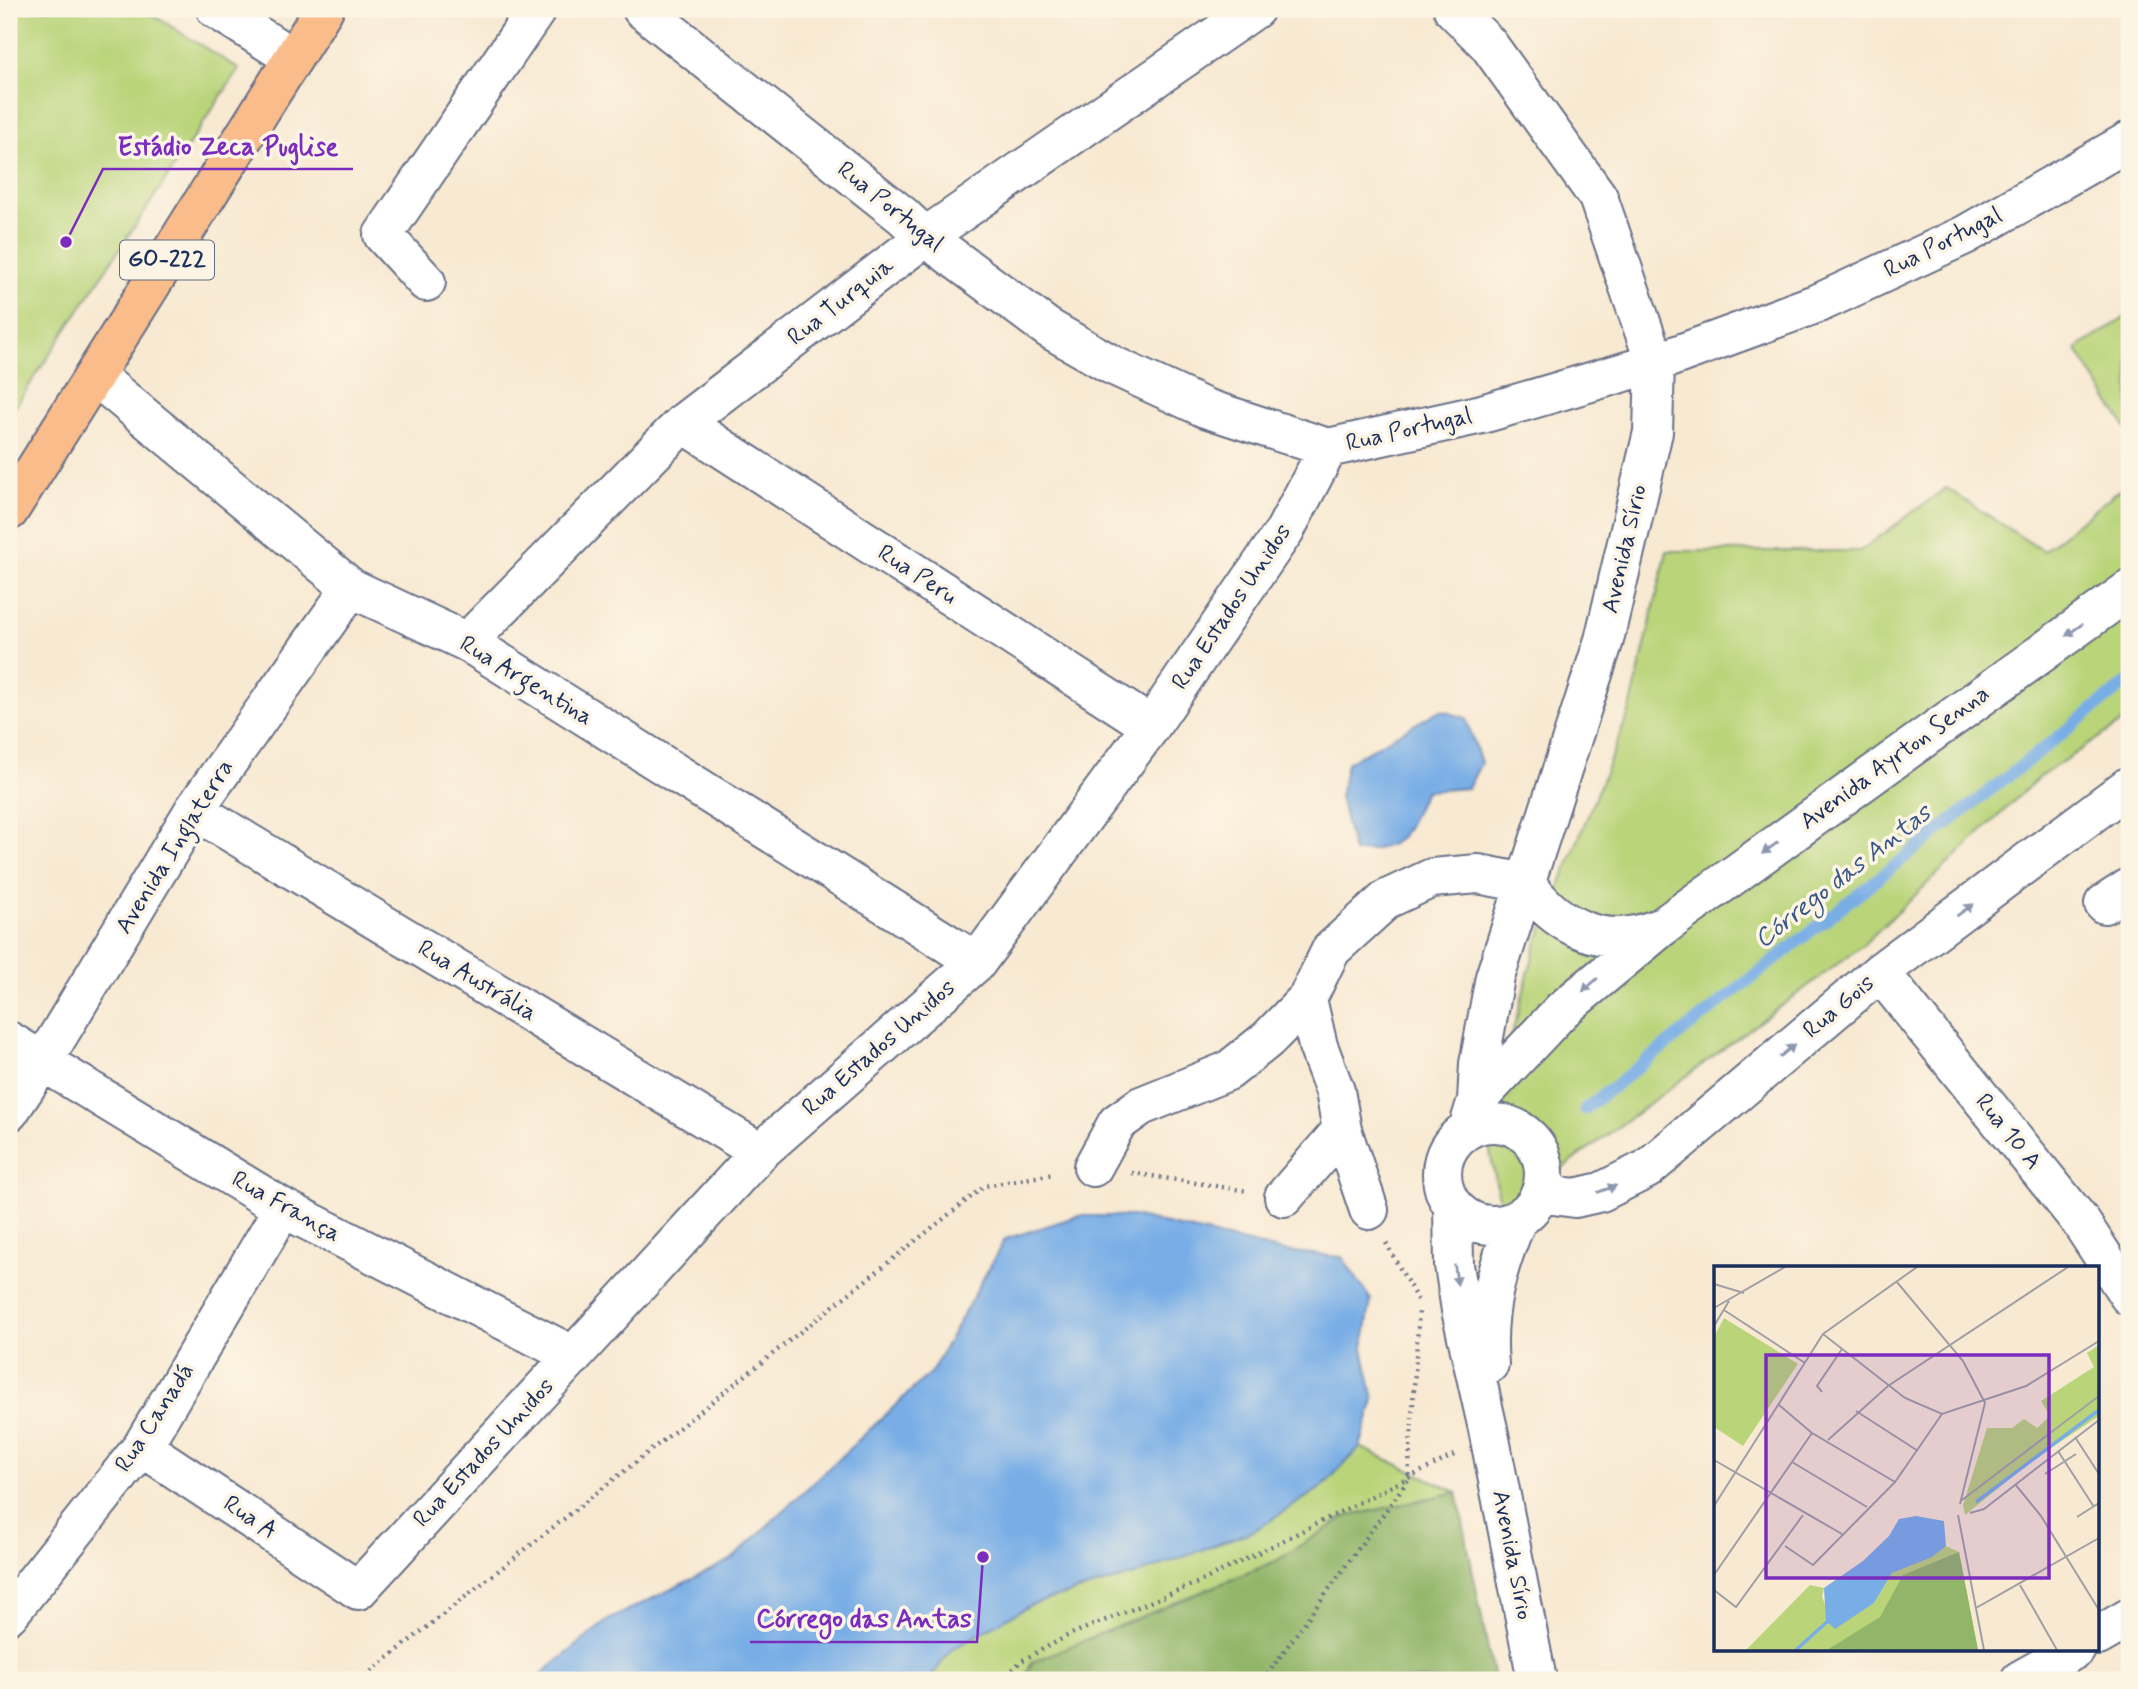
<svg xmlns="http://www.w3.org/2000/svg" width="2138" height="1689" font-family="Mynerve,sans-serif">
  <rect width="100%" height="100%" fill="#fcf5e5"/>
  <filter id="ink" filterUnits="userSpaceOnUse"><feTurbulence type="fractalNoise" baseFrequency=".0143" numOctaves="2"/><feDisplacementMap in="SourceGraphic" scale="14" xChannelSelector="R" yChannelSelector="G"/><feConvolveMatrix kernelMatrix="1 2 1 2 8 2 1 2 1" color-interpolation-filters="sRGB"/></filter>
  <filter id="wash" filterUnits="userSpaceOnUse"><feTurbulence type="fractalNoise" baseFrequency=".00686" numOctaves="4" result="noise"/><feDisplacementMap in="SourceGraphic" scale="28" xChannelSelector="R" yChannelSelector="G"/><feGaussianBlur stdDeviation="1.57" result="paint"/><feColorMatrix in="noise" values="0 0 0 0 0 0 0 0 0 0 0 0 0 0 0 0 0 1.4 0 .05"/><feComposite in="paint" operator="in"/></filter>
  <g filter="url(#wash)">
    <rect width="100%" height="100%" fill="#f8e9d2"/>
    <path fill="#b9d479" stroke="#6a826c" stroke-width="2" d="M9 9H143L239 69 9 416Z
      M2129 315V433L2076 349Z
      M2129 482V718L2039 777 1863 945 1502 1213 1486 1131 1536 945 1630 710 1667 551H1860L1946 488 2043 551Z
      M1360 1447 1457 1492 1494 1680H929L951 1650 1032 1604 1138 1574 1255 1530 1322 1487Z"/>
    <path fill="#92b669" stroke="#567264" stroke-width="2" d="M1457 1492 1494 1680H1024L1032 1662 1276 1561 1345 1517Z"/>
    <path fill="#78ade6" stroke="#4a6ea2" stroke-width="2" d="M1440 710 1466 718 1481 763 1468 788 1425 791C1403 834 1406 849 1353 852L1340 797 1347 763Z
      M1078 1216H1132L1283 1251 1342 1257 1371 1300 1363 1348 1374 1400 1360 1447 1322 1487 1255 1530 1138 1574 1032 1604 951 1650 929 1680H534L608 1620 731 1560 932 1371 1005 1239Z"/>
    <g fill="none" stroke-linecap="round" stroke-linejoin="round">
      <path stroke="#78ade6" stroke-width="12" d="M1585 1109 2129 681"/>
    </g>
  </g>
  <g filter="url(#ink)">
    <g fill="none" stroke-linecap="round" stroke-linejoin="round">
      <g stroke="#687087" stroke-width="42">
        <path id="minor" d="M216 9 293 58
          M642 9 903 216 925 237 1048 328 1112 365 1205 408 1328 448 1482 414 1655 363 1821 302 1965 235 2129 141
          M1453 9 1488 44 1598 197 1655 363 1653 432 1604 640 1495 977 1479 1064 1477 1100 1468 1129
          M426 282 383 235 537 9
          M95 376 351 588 467 642 977 962
          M683 423 1151 726
          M467 642 683 423 925 237 1255 9
          M194 810 760 1152
          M2104 904 2129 888
          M1880 972 2080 1221 2129 1296
          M9 1041 283 1208 574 1356
          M1477 1100 1562 1010 1662 927 2129 590
          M9 1112 43 1061 194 810 351 588
          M1442 1174a51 51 0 1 1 102 0a51 51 0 1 1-102 0Z
          M1093 1167 1117 1123 1141 1106 1228 1071 1268 1039 1307 999
          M1540 1193 1575 1198 1601 1192 1647 1169 1880 972 2129 786
          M1284 1197 1342 1130
          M1453 1207 1454 1265 1461 1310 1488 1429 1537 1680
          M1369 1210 1342 1130 1335 1091 1318 1046 1307 999 1331 950 1387 899 1432 878 1478 874 1526 883C1557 927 1604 950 1656 929
          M1489 1364C1484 1312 1497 1267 1517 1220
          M142 1447 358 1590 760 1152 977 962 1151 726 1285 530 1328 448
          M9 1614 142 1447 283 1208
          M2098 1636 2129 1618
          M2020 1680 2076 1649"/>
      </g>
      <g stroke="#687087" stroke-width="42">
        <path id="major" d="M9 511 324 9"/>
      </g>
      <path stroke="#687087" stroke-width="4.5" stroke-dasharray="2 5" stroke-linecap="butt" d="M1132 1173 1248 1191
        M1386 1243 1419 1303
        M360 1680 985 1186 1054 1174
        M1003 1680 1021 1661 1069 1635 1204 1580 1454 1455
        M1263 1680 1408 1480 1419 1311"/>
      <use href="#minor" stroke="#fff" stroke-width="38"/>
      <use href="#major" stroke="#f9bc8a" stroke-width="38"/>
    </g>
    <defs><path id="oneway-solid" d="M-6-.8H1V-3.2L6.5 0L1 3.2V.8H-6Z" transform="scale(1.75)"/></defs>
    <g fill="#8d97ae">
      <use href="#oneway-solid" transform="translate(2074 630) rotate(144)"/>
      <use href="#oneway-solid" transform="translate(1770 848) rotate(144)"/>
      <use href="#oneway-solid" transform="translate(1965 910) rotate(-36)"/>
      <use href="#oneway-solid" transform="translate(1590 985) rotate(138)"/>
      <use href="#oneway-solid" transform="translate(1787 1051) rotate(-40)"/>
      <use href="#oneway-solid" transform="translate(1607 1189) rotate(-20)"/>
      <use href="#oneway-solid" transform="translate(1456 1275) rotate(82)"/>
    </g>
  </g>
  <g text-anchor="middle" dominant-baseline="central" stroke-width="7" stroke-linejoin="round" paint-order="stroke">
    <rect fill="#fcf5e5" stroke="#5e6a86" stroke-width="2" x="120" y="240.5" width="94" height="39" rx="5"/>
    <g font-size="23" font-weight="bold" fill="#1b2f5e">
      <text x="167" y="260">GO-222</text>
    </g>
    <g font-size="24" fill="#1b2f5e" stroke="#fcf5e5">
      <text transform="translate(890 207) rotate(39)">Rua Portugal</text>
      <text transform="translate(1943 243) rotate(-27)">Rua Portugal</text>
      <text transform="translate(841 302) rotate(-38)">Rua Turquia</text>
      <text transform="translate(1409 430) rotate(-13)">Rua Portugal</text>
      <text transform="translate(1625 549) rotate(-77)">Avenida Sírio</text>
      <text transform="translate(917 575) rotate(33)">Rua Peru</text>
      <text transform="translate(1232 607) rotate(-56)">Rua Estados Unidos</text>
      <text transform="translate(526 681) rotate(31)">Rua Argentina</text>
      <text transform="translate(1895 758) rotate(-36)">Avenida Ayrton Senna</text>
      <text transform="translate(175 847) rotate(-58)">Avenida Inglaterra</text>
      <text transform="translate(477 981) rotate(31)">Rua Austrália</text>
      <text transform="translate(1839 1007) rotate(-40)">Rua Gois</text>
      <text transform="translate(879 1048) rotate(-41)">Rua Estados Unidos</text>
      <text transform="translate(2008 1132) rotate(51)">Rua 10 A</text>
      <text transform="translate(286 1207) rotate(29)">Rua França</text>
      <text transform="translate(155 1418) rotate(-57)">Rua Canadá</text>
      <text transform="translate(484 1453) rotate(-47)">Rua Estados Unidos</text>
      <text transform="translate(250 1518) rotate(34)">Rua A</text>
      <text transform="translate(1512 1555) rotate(79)">Avenida Sírio</text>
    </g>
    <g font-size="26" font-style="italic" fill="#375587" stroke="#fcf5e5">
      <text transform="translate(1843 877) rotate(-38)">Córrego das Antas</text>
    </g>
  </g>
  <g transform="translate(1714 1266)">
    <rect width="385" height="385" fill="#f8e9d2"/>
    <path d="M10 52 84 98 29 180 0 161V71ZM385 79V150L322 192 251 249 249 239 273 162H298L310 153 323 162 336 150 327 135 380 101 373 87ZM232 280 245 286 264 384H32L96 319 110 322 108 331 121 362 160 337 178 307Z" fill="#b9d479"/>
    <path d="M245 286 264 384H113L166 351 189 309Z" fill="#92b669"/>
    <path d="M202 250 230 255 232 280 218 291 178 307 160 337 121 363 112 355 110 322 149 295 175 270 185 253Z" fill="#78ade6"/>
    <path fill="none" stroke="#78ade6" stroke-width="3.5" d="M262 236 385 144M82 384 115 354"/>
    <path fill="none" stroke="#a09fa4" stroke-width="2" d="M182 15 249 95 271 137 246 238M0 18 30 27M0 42 71 1M10 44 91 97M0 60 15 35M109 68 191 132 228 148 312 120 385 75M108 126 103 120 128 83M65 139 98 167 181 216M142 145 204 185M361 171 385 208M114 174 174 120 354 1M344 185 380 241M0 194 128 268M78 196 153 241M331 208 362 188M301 218 327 250 385 344M248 234 385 130M0 240 109 68 203 1M256 247 270 243 385 154M244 249 270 384M363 251 385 237M71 280 99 299 181 216 228 148M0 309 98 167M306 319 343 384M0 324 22 341 89 249M262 342 385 272"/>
    <path fill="#7b2cbf" fill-opacity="0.15" stroke="#7b2cbf" stroke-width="3.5" d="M52 89H335V312H52Z"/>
    <rect width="385" height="385" fill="none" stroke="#1b2f5e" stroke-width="3.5"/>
  </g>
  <path fill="none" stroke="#7b2cbf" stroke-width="2.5" d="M66 242L103 169H353M983 1557L977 1642H750"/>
  <g fill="#7b2cbf" stroke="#fcf5e5" stroke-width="2.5">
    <circle cx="66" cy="242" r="7"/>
    <circle cx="983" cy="1557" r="7"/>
  </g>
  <g font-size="26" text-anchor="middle" font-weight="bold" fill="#7b2cbf" stroke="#fcf5e5" stroke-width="7" stroke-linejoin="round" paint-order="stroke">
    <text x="228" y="155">Estádio Zeca Puglise</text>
    <text x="864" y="1627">Córrego das Antas</text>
  </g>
  <rect width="2138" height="1689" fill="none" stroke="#fcf5e5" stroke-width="35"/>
</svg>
